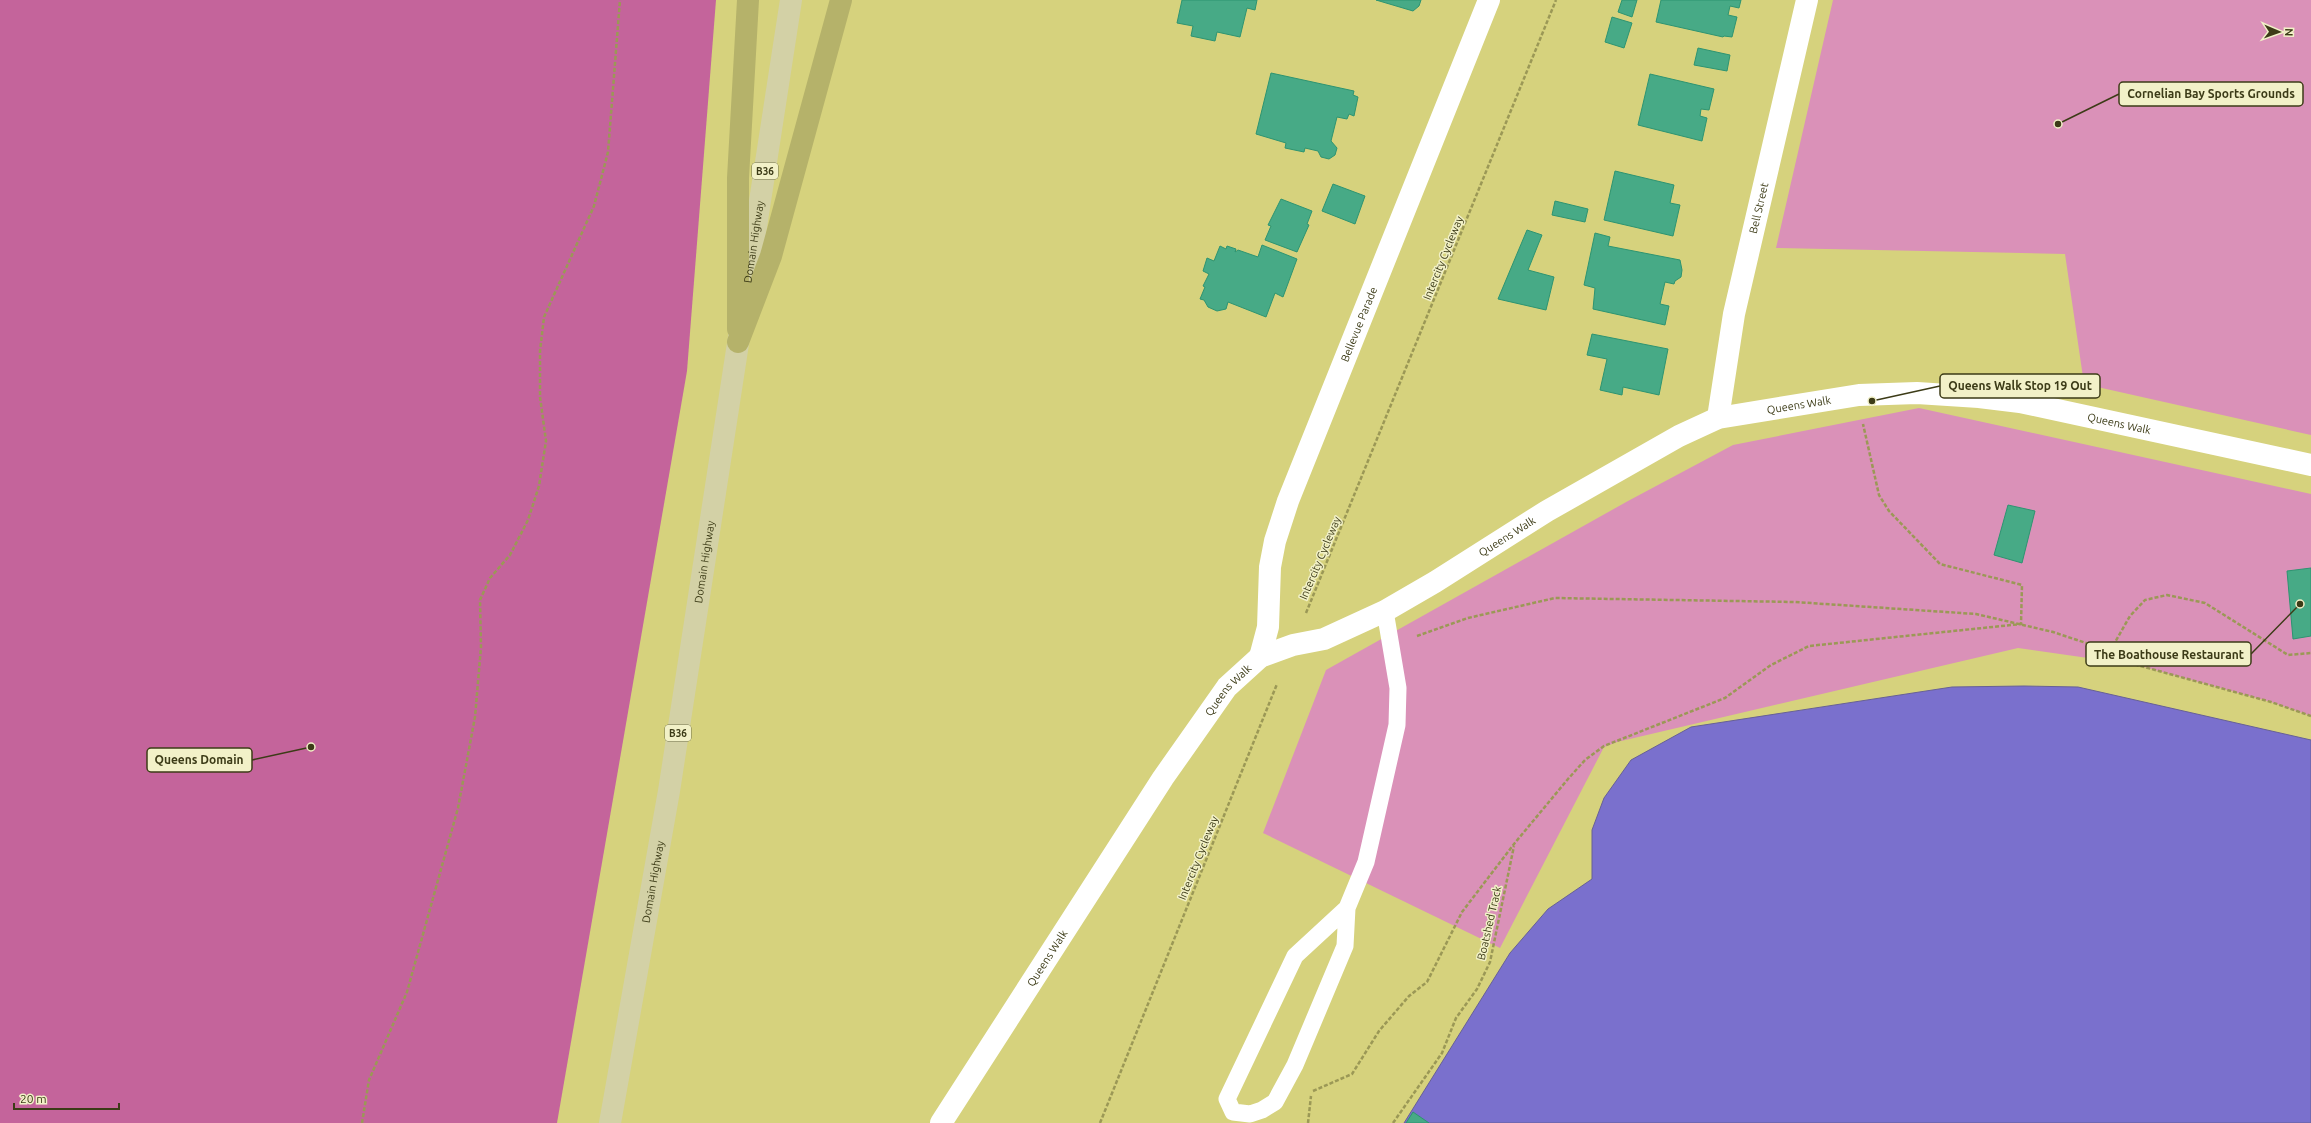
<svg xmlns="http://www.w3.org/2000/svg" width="2311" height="1123" font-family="Ubuntu,sans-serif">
  <rect width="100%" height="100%" fill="#d6d27d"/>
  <path fill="#da91b8" d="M1833 0H2311V435L2084 384 2065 254 1776 248Z
    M1919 408 2311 494V716L2271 702 2137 665 2018 648 1617 742 1604 747 1500 948 1263 833 1326 670 1628 501 1733 445Z"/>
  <path fill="#c4649b" d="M0 0H716L687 371 557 1123H0Z"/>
  <path fill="#7a70cd" stroke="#676096" d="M2024 686 2078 687 2311 740V1123H1404L1510 953 1548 909 1592 879V830L1604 798 1631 760 1691 727 1952 687Z"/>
  <path fill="#47aa86" stroke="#2d9471" d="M1182 0H1257L1255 10 1247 8 1240 37 1217 32 1215 41 1191 36 1193 26 1177 23Z
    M1376 0H1421L1419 6 1413 11Z
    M1622 0H1637L1632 17 1618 12Z
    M1661 0H1741L1739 8 1730 6 1728 15 1737 17 1732 37 1724 36 1723 37 1656 22Z
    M1612 17 1632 23 1624 48 1605 42Z
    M1698 48 1730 55 1727 71 1694 65Z
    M1271 73 1354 91 1353 95 1358 97 1354 116 1349 114 1347 119 1337 117 1331 141 1337 148 1335 155 1329 159 1321 157 1318 151 1305 148 1304 152 1285 148 1286 143 1256 134Z
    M1650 74 1714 89 1709 110 1701 109 1700 116 1707 118 1702 141 1638 125Z
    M1615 171 1674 185 1670 203 1680 205 1673 236 1604 220Z
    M1333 184 1365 196 1355 224 1322 211Z
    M1281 199 1312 211 1307 224 1309 225 1297 252 1265 240 1271 226 1268 225Z
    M1555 201 1588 209 1585 222 1552 215Z
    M1527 230 1542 235 1528 270 1554 277 1546 310 1498 299Z
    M1595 233 1610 237 1608 246 1680 260 1682 270 1681 277 1675 281 1674 284 1665 282 1660 304 1669 306 1665 325 1593 309 1595 288 1584 285Z
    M1262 245 1297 259 1283 297 1275 293 1266 317 1228 302 1226 309 1217 311 1208 307 1204 300 1200 299 1205 287 1203 286 1209 274 1203 271 1207 258 1214 261 1220 246 1226 249 1227 246 1236 249 1235 252 1238 250 1258 257Z
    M1592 334 1668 349 1659 395 1623 387 1622 395 1600 390 1607 359 1587 355Z
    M2008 505 2035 511 2022 563 1994 555Z
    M2311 568V636L2293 639 2287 571Z
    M1413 1112 1429 1123H1406Z"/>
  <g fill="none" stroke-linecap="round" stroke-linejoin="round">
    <path stroke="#9b9856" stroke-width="2.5" stroke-dasharray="4 2" stroke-linecap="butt" d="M1306 613 1556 0
      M1417 636 1468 618 1555 598 1795 602 1976 614 2053 632 2110 651 2137 665 2271 702 2311 716
      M2110 651 2130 616 2145 600 2167 595 2205 603 2288 655 2311 653
      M1313 1091 1352 1074 1379 1031 1409 996 1427 982 1462 912 1514 844 1568 779 1585 760 1604 746 1725 698 1771 665 1809 646 2021 624 2022 585 1940 564 1889 511 1879 495 1863 424
      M362 1123 369 1080 407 992 458 808 475 717 481 647 480 600 490 578 510 555 528 520 539 486 546 441 540 397V351L544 317 594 206 608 152 620 0
      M1100 1123 1277 684
      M1308 1123 1311 1096
      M1393 1123 1442 1053 1456 1018 1477 989 1490 962 1514 846"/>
    <path stroke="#fff" stroke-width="17" d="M1347 908 1295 956 1227 1099 1233 1112 1250 1114 1262 1110 1275 1102 1295 1065 1345 946 1347 908 1366 862 1397 725 1398 688 1385 611"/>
    <g stroke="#fff" stroke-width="22">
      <path id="s1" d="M1718 418 1734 314 1807 0"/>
      <path id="s2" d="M1260 657 1268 627 1270 567 1275 541 1288 501 1489 0"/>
      <path id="s3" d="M941 1123 1163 778 1227 687 1260 657 1293 645 1324 639 1385 611 1435 582 1547 511 1679 436 1718 418 1859 395 1917 393 1979 397 2020 402 2311 465"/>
    </g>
    <path stroke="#d3d1a6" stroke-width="22" id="s4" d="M610 1123 669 791 791 0"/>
    <path stroke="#b5b26a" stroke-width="22" d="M738 329V178L748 0
      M738 342 771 256 841 0"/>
  </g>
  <g text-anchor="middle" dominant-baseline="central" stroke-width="3" stroke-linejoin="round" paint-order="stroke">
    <g fill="#f2f1c8" stroke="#73724c" stroke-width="1">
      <rect x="752" y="163" width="26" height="16" rx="3"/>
      <rect x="665" y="725" width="26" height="16" rx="3"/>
    </g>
    <g font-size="10" font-weight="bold" fill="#3c3b17">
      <text x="765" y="171">B36</text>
      <text x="678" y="733">B36</text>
    </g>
    <g font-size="11" fill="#3c3b17" stroke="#f2f1c8">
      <text stroke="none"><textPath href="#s1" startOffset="214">Bell Street</textPath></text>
      <text stroke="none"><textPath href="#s4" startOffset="893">Domain Highway</textPath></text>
      <text transform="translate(1443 258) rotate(-68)">Intercity Cycleway</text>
      <text stroke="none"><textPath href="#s2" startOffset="350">Bellevue Parade</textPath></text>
      <text stroke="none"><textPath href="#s3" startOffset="1167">Queens Walk</textPath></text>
      <text stroke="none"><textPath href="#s3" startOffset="1491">Queens Walk</textPath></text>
      <text stroke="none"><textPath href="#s3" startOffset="843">Queens Walk</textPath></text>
      <text transform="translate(1320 558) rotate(-67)">Intercity Cycleway</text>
      <text stroke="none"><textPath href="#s4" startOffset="569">Domain Highway</textPath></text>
      <text stroke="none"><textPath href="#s3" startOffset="520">Queens Walk</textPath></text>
      <text transform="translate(1198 858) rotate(-68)">Intercity Cycleway</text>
      <text stroke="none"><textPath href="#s4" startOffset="245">Domain Highway</textPath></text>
      <text transform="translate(1489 923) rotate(-77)">Boatshed Track</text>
      <text stroke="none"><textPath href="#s3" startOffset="196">Queens Walk</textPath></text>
    </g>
  </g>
  <path fill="none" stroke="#3c3b17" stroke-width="1.5" d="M2058 124L2119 94M1872 401L1940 386M2300 604L2251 654M311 747L252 760"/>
  <g fill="#3c3b17" stroke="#f2f1c8" stroke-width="1.5">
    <circle cx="2058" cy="124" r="4"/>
    <circle cx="1872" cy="401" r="4"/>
    <circle cx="2300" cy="604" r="4"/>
    <circle cx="311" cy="747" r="4"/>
  </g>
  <g fill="#f2f1c8" stroke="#3c3b17" stroke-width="1.5">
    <rect x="2119" y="82" width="184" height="24" rx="4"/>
    <rect x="1940" y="374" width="160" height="24" rx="4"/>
    <rect x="2086" y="642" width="165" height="24" rx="4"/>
    <rect x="147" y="748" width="105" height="24" rx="4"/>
  </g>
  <g font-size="12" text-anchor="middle" font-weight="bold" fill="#3c3b17">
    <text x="2211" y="98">Cornelian Bay Sports Grounds</text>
    <text x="2020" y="390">Queens Walk Stop 19 Out</text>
    <text x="2169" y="659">The Boathouse Restaurant</text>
    <text x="199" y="764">Queens Domain</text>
  </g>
  <g transform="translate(2279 32) rotate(92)" stroke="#f2f1c8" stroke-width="3" paint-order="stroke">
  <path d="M0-3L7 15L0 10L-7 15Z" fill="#3c3b17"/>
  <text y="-6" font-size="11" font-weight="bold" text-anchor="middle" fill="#3c3b17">N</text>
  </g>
  <path d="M14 1103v6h105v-6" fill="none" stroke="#3c3b17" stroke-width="2"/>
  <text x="20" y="1103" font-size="12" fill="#3c3b17" stroke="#f2f1c8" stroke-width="3" paint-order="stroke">20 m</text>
</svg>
